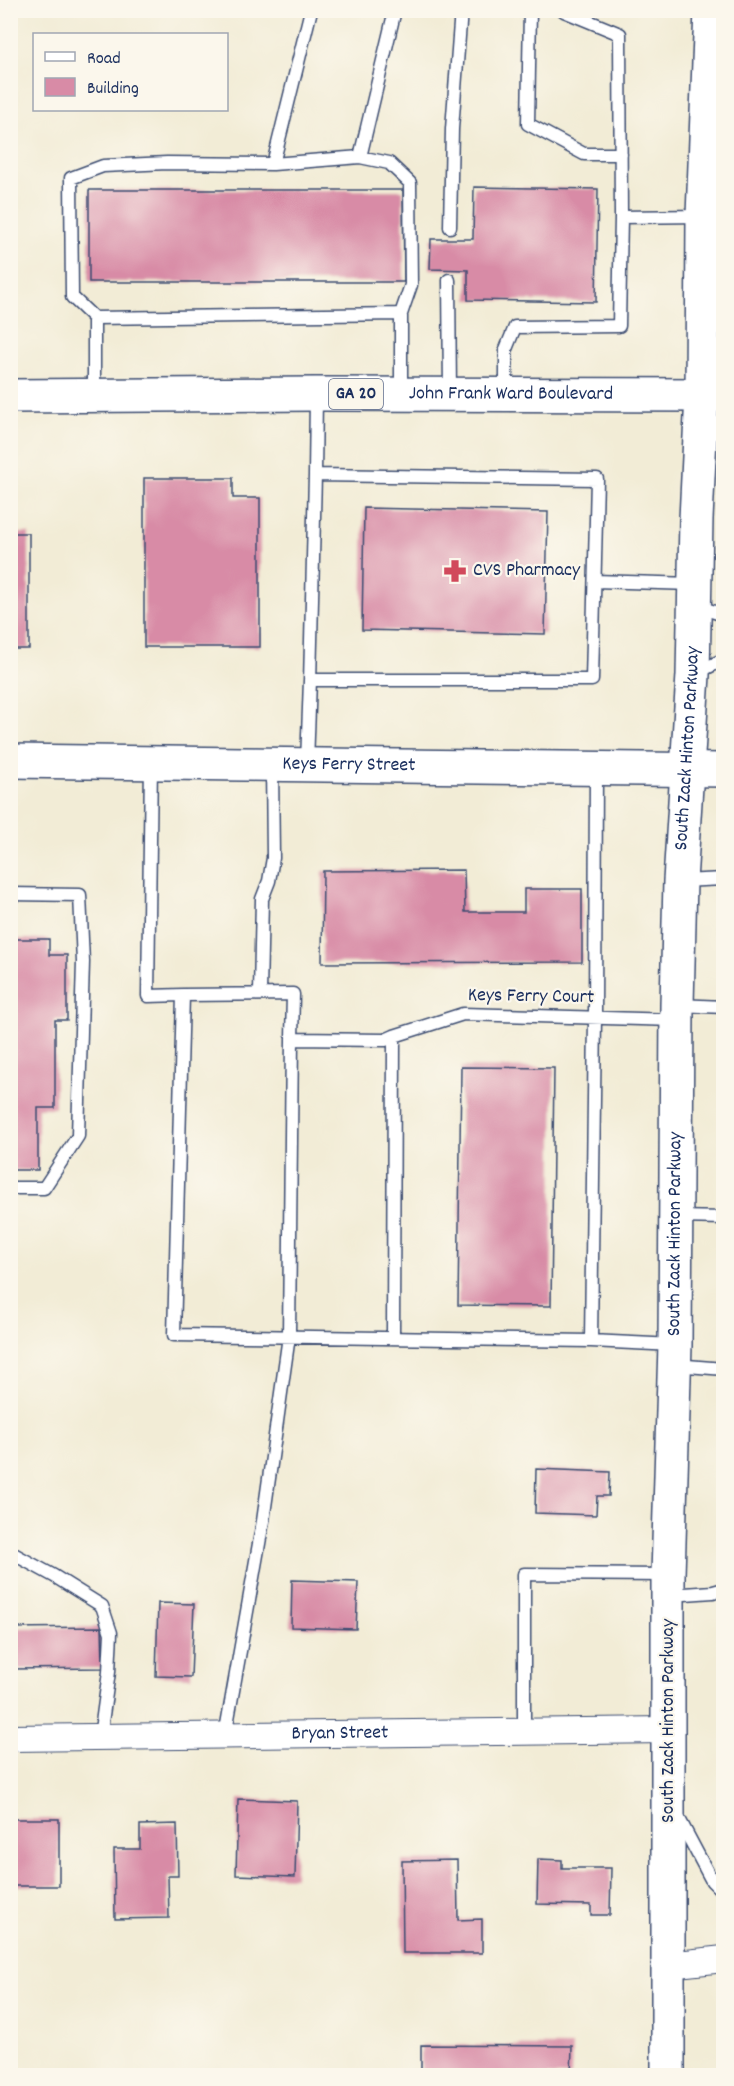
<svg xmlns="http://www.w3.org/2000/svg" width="734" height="2086" font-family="Dekko,sans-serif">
  <rect width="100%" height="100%" fill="#fbf7ec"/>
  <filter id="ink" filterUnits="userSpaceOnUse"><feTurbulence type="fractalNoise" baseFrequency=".0167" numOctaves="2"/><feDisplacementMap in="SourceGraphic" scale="12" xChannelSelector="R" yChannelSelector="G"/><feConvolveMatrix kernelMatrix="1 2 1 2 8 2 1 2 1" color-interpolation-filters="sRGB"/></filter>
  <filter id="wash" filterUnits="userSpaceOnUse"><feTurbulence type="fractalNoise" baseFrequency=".008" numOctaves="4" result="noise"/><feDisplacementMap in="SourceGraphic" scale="24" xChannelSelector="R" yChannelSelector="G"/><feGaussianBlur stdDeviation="1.35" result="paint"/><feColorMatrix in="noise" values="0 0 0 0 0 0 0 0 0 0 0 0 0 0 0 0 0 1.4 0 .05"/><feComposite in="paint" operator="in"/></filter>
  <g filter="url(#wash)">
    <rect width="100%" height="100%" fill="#f2ecd6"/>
    <g id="blocks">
      <path fill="#d88ba6" d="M474 187 598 189 596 302 468 300V270L430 269 431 239H473Z
        M89 190H403L404 282H89Z
        M144 478H233V498H260V647H144Z
        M364 508 548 512 545 634 362 630Z
        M10 533H29V649H10Z
        M464 870 465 912H524V889H582V962L322 963 323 871Z
        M10 939H49V955H67V1020H55V1108H38V1170H10Z
        M461 1067 554 1068 551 1306 458 1305Z
        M536 1469 610 1472 609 1496H597L596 1515 535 1513Z
        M292 1580 358 1582 356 1629 291 1627Z
        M158 1603 194 1604 191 1677 156 1676Z
        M102 1627 103 1668 10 1669V1628Z
        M238 1799 297 1801 295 1877 236 1875Z
        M10 1819H59V1886H10Z
        M177 1824 178 1876H168L169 1918 115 1919 114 1849H140V1825Z
        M538 1859 562 1860V1868H611L610 1915H591V1905L537 1904Z
        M457 1860 458 1920 482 1919V1953H403L402 1861Z
        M421 2045 572 2046 571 2076H421Z"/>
    </g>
  </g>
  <g filter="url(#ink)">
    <use href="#blocks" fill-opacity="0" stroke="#3b4b70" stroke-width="1.5"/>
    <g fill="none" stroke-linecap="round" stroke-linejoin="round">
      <g stroke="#3b4b70" stroke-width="15">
        <path id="service" d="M530 10 528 124 584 154H621
          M360 157 395 10
          M273 164 360 157 389 163 410 183 411 285 401 314V393
          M621 217 702 216
          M450 227 452 129 461 10
          M449 280 450 393
          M94 318 72 297 71 178 103 166 167 163 273 164 311 10
          M506 393V349L515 327 619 326 621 217 620 34 564 11
          M94 394V318L401 314
          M595 581 692 584
          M696 606 724 615
          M697 673 724 659
          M310 683 315 475
          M151 763 148 996 183 995 174 1335 591 1341 674 1345
          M307 763 310 680H592L597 479 315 475 316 396
          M682 881 724 879
          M10 894 80 895 83 962 78 1136 44 1188H10
          M260 993 262 899 269 881 273 858 272 765
          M183 995 293 994 292 1039 385 1040 394 1036 463 1014 675 1020
          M678 1005 724 1007
          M677 1217 724 1218
          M393 1338 394 1036
          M591 1341 595 1017 596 769
          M675 1365 724 1369
          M10 1552 54 1576 102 1606 111 1633 109 1672 100 1737
          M670 1595 713 1592 724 1589
          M524 1731V1574L667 1575
          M225 1736 263 1521 289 1336 292 1039
          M677 1815 712 1881 724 1893"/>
      </g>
      <g stroke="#3b4b70" stroke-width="28">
        <g id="minor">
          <path id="s1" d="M10 1738 668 1730"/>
          <path d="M668 1965 724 1959"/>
        </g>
      </g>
      <g stroke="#3b4b70" stroke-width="36">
        <g id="secondary">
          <path id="s2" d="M668 2076V1575L675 1345 677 1005 680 881 693 675 696 519 702 395 703 216 711 10"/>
        </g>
      </g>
      <g stroke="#3b4b70" stroke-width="36">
        <g id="primary">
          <path id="s3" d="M10 396 316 394 724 395"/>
          <path id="s4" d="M10 761 724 770"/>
        </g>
      </g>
      <use href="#service" stroke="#fff" stroke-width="12"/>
      <use href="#minor" stroke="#fff" stroke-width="26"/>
      <use href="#secondary" stroke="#fff" stroke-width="33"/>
      <use href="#primary" stroke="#fff" stroke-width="33"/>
    </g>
  </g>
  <defs>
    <g id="pharmacy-bare" transform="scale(1.8)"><path d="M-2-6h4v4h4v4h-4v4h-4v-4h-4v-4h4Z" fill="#d1495b" stroke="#fbf7ec" stroke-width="2.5" paint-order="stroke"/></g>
  </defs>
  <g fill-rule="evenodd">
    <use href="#pharmacy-bare" x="455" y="571"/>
  </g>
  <g text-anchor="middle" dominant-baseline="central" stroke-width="4.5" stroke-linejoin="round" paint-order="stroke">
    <rect fill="#fbf7ec" stroke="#5e6b89" stroke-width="1.5" x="329" y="379" width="54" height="30" rx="4.5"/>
    <g font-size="18" font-weight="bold" fill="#1b2f5e">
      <text x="356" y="394">GA 20</text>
    </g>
    <g font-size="20" fill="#1b2f5e" stroke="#fbf7ec">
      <text stroke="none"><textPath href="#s3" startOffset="501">John Frank Ward Boulevard</textPath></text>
      <text stroke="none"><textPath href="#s2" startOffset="1328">South Zack Hinton Parkway</textPath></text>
      <text stroke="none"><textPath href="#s4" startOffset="339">Keys Ferry Street</textPath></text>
      <text transform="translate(531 997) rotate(1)">Keys Ferry Court</text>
      <text stroke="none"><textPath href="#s2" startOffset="842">South Zack Hinton Parkway</textPath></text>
      <text transform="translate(669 1721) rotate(-90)">South Zack Hinton Parkway</text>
      <text stroke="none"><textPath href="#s1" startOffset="330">Bryan Street</textPath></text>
    </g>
    <g font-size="20" fill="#1b2f5e" stroke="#fbf7ec" text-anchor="start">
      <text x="473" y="571">CVS Pharmacy</text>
    </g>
  </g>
  <rect width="734" height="2086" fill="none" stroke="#fbf7ec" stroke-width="36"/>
  <rect x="33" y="33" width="195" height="78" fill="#fbf7ec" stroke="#a1a7b3" stroke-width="1.5"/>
  <rect x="45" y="52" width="30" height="9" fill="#ffffff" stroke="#a1a7b3" stroke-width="1.5"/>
  <text x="87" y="63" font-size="18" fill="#1b2f5e">Road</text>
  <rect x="45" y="78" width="30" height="18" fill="#d88ba6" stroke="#a1a7b3" stroke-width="1.5"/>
  <text x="87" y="93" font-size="18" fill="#1b2f5e">Building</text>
</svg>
